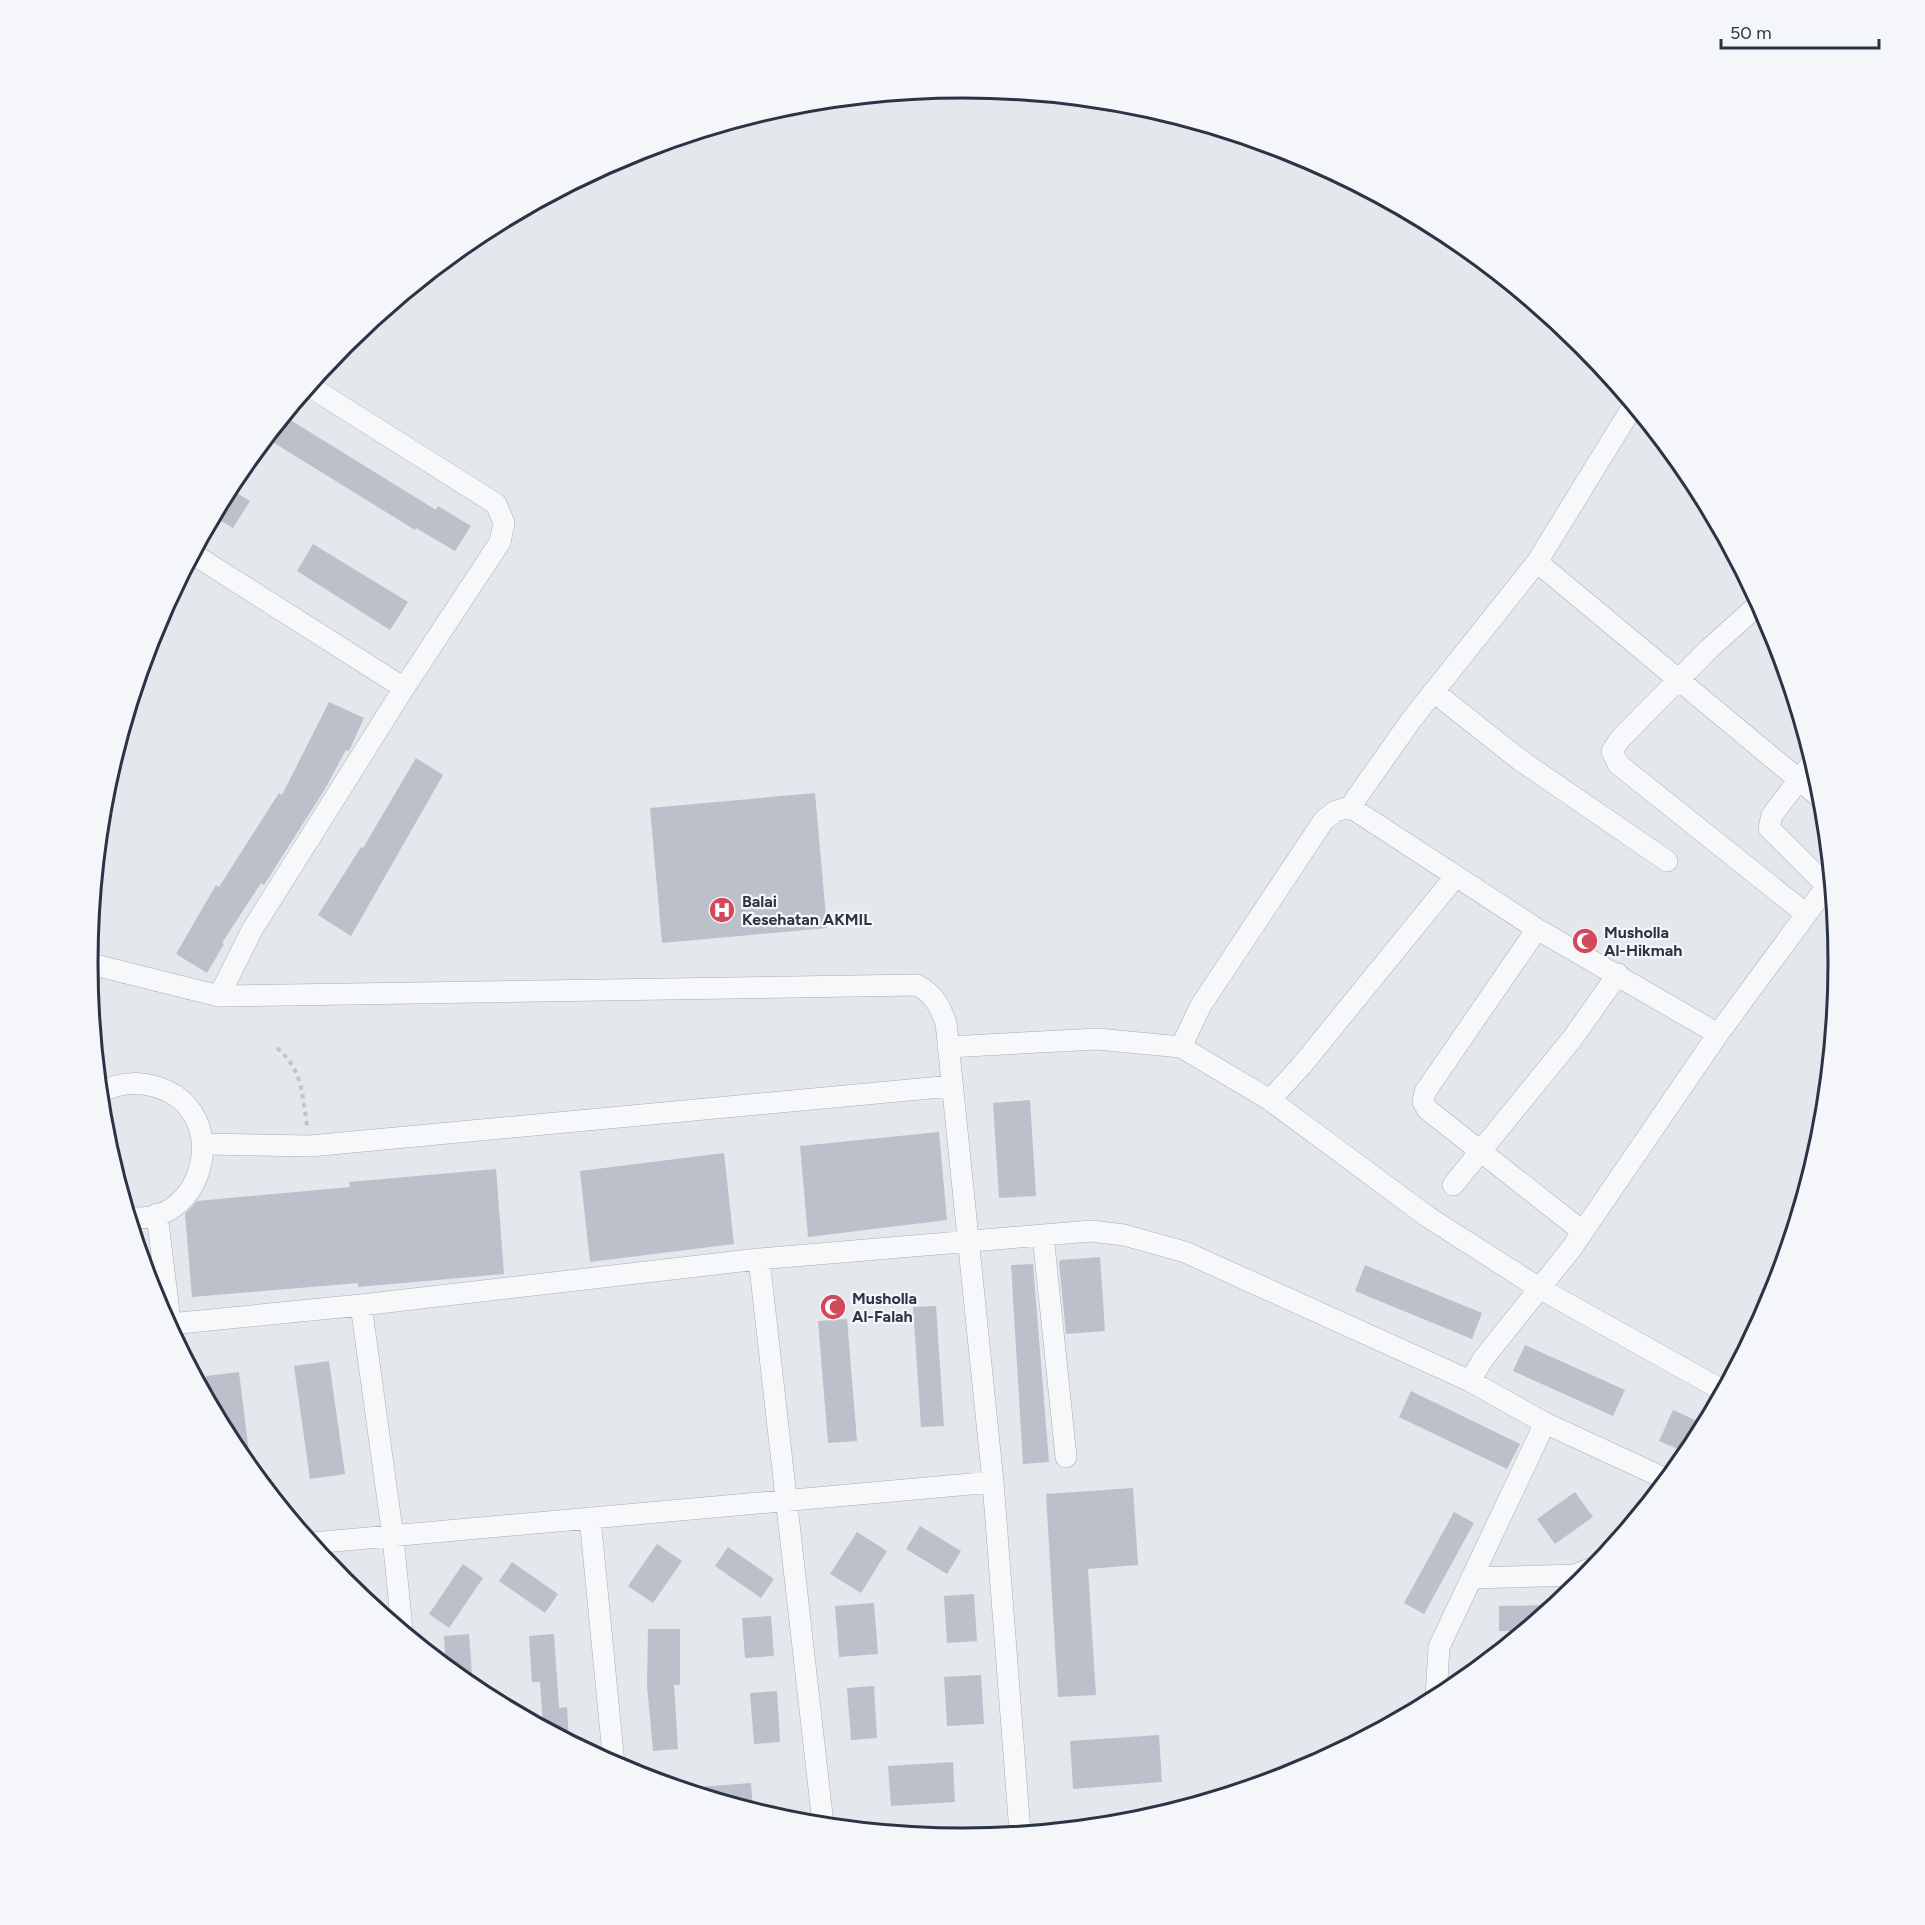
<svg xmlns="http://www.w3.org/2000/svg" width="1925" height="1925" font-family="Figtree,sans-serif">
  <rect width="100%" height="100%" fill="#e4e7ec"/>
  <path fill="#bbc0ca" d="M284 416 436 510 438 506 471 526 455 551 416 528 415 530 266 438Z
    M228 488 250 501 233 528 213 516Z
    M313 544 408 602 390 630 297 571Z
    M329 702 364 718 349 751 346 750 325 789 264 885 261 883 222 943 224 944 207 973 176 954 216 885 219 887 279 793 282 795Z
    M416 758 443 775 351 936 318 915 361 847 363 848Z
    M815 793 827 928 662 943 650 808Z
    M1030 1100 1036 1196 999 1198 993 1103Z
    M939 1132 947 1220 808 1237 800 1146Z
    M724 1153 734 1244 590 1262 580 1171Z
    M496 1169 504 1274 358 1287V1283L192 1297 185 1214 197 1201 350 1187 349 1182Z
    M1100 1257 1105 1331 1066 1334 1059 1262 1061 1260Z
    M1033 1264 1049 1462 1023 1464 1011 1265Z
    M1365 1265 1482 1313 1472 1339 1355 1291Z
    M936 1306 944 1426 921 1427 913 1307Z
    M847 1319 857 1441 828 1443 818 1321Z
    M1525 1345 1625 1390 1613 1416 1513 1371Z
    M329 1361 345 1474 310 1479 294 1366Z
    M239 1372 251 1469 234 1449 209 1401 206 1376Z
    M1411 1391 1520 1444 1507 1469 1399 1417Z
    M1673 1410 1704 1424 1687 1453 1659 1441Z
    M1133 1488 1138 1565 1088 1569 1096 1695 1058 1697 1046 1494Z
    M1575 1492 1593 1517 1555 1544 1537 1519Z
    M1454 1512 1474 1523 1424 1614 1404 1603Z
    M920 1526 961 1551 947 1574 906 1549Z
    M857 1532 887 1551 861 1593 830 1574Z
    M657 1544 682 1561 653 1603 628 1586Z
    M728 1547 774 1579 761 1598 715 1566Z
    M512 1562 558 1594 545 1613 499 1581Z
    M463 1564 483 1578 449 1628 429 1614Z
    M974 1594 977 1641 947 1643 944 1596Z
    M874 1603 878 1654 839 1657 835 1606Z
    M1554 1605 1522 1631H1499V1606Z
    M771 1616 774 1656 745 1658 742 1618Z
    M648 1629H680V1685H674L678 1749 653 1751 647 1685Z
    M469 1634 473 1688 446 1666 444 1636Z
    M554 1634 559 1708 567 1707 569 1740 543 1726 540 1682H532L529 1636Z
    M981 1675 984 1724 947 1726 944 1677Z
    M874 1686 877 1738 851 1740 847 1688Z
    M777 1691 780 1742 754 1744 750 1693Z
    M1159 1735 1162 1782 1073 1789 1070 1741Z
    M953 1762 955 1802 891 1806 888 1766Z
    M751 1783 753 1809 686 1789V1788Z"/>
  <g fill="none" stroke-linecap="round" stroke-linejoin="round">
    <g stroke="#a9aeb7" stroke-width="22">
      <path id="street" d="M193 554 404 688
        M1537 562 1822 799
        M1759 604 1709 649 1620 739 1612 751 1618 764 1806 914
        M1434 692 1520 760 1667 861
        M1812 763 1772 815 1769 828 1827 886
        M1350 807 1537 929 1718 1034
        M1537 929 1425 1092 1423 1102 1428 1110 1582 1231
        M87 963 219 996 917 985C934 994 940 1006 946 1023L993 1482 1020 1832
        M219 996 252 930 404 688 500 542 504 523 496 504 309 386
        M948 1047 1097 1039 1181 1047 1270 1100 1428 1217 1539 1288 1722 1390
        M1181 1047 1201 1005 1324 820 1336 811 1350 807 1412 719 1537 562 1633 406
        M100 1093C119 1082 137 1081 157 1087 234 1111 205 1229 129 1217
        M1270 1100 1302 1065 1455 877
        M204 1144 310 1146 952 1086
        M1453 1185 1572 1039 1618 974
        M157 1214 171 1329
        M1043 1235 1066 1457
        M759 1259 823 1824
        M361 1305 393 1537 402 1630
        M170 1324 361 1305 759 1259 1091 1231 1124 1235 1185 1252 1470 1381 1483 1359 1571 1249 1718 1034 1830 882
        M1470 1381 1545 1423 1666 1479
        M590 1518 614 1764
        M312 1543 993 1482
        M1473 1578 1575 1575 1592 1568
        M1436 1697 1439 1647 1545 1423"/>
    </g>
    <path stroke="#c2c5cb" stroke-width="4" stroke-dasharray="4.5 4.5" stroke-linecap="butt" d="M277 1048C303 1070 302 1094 307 1126"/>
    <use href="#street" stroke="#f7f8fa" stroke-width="21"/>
  </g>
  <defs>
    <g id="hospital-disc" transform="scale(1.35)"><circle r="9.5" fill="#d1495b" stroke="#f4f6f9"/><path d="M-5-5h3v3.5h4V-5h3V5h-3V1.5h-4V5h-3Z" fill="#fff"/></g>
    <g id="mosque-disc" transform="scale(1.35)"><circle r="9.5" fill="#d1495b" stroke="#f4f6f9"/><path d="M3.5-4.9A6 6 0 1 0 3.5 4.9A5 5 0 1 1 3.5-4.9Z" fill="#fff"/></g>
  </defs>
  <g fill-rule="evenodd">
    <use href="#hospital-disc" x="722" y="910"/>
    <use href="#mosque-disc" x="1585" y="941"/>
    <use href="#mosque-disc" x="833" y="1307"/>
  </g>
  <g text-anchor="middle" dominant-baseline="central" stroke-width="4.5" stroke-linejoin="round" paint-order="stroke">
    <g font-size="16" font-weight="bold" fill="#2b3445" stroke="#f4f6f9" text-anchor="start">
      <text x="742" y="901">Balai<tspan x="742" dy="18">Kesehatan AKMIL</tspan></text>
      <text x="1604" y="932">Musholla<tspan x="1604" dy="18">Al-Hikmah</tspan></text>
      <text x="852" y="1298">Musholla<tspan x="852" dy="18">Al-Falah</tspan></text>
    </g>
  </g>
  <path d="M0 0H1925V1925H0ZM98 963a865 865 0 1 1 1730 0a865 865 0 1 1-1730 0Z" fill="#f4f6f9" fill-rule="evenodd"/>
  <path fill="none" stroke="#2b3445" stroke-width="3" d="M98 963a865 865 0 1 1 1730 0a865 865 0 1 1-1730 0Z"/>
  <path d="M1721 39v9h158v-9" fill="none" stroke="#2b3445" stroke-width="3"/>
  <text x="1730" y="39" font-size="18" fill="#2b3445" stroke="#f4f6f9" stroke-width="4.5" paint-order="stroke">50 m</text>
</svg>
